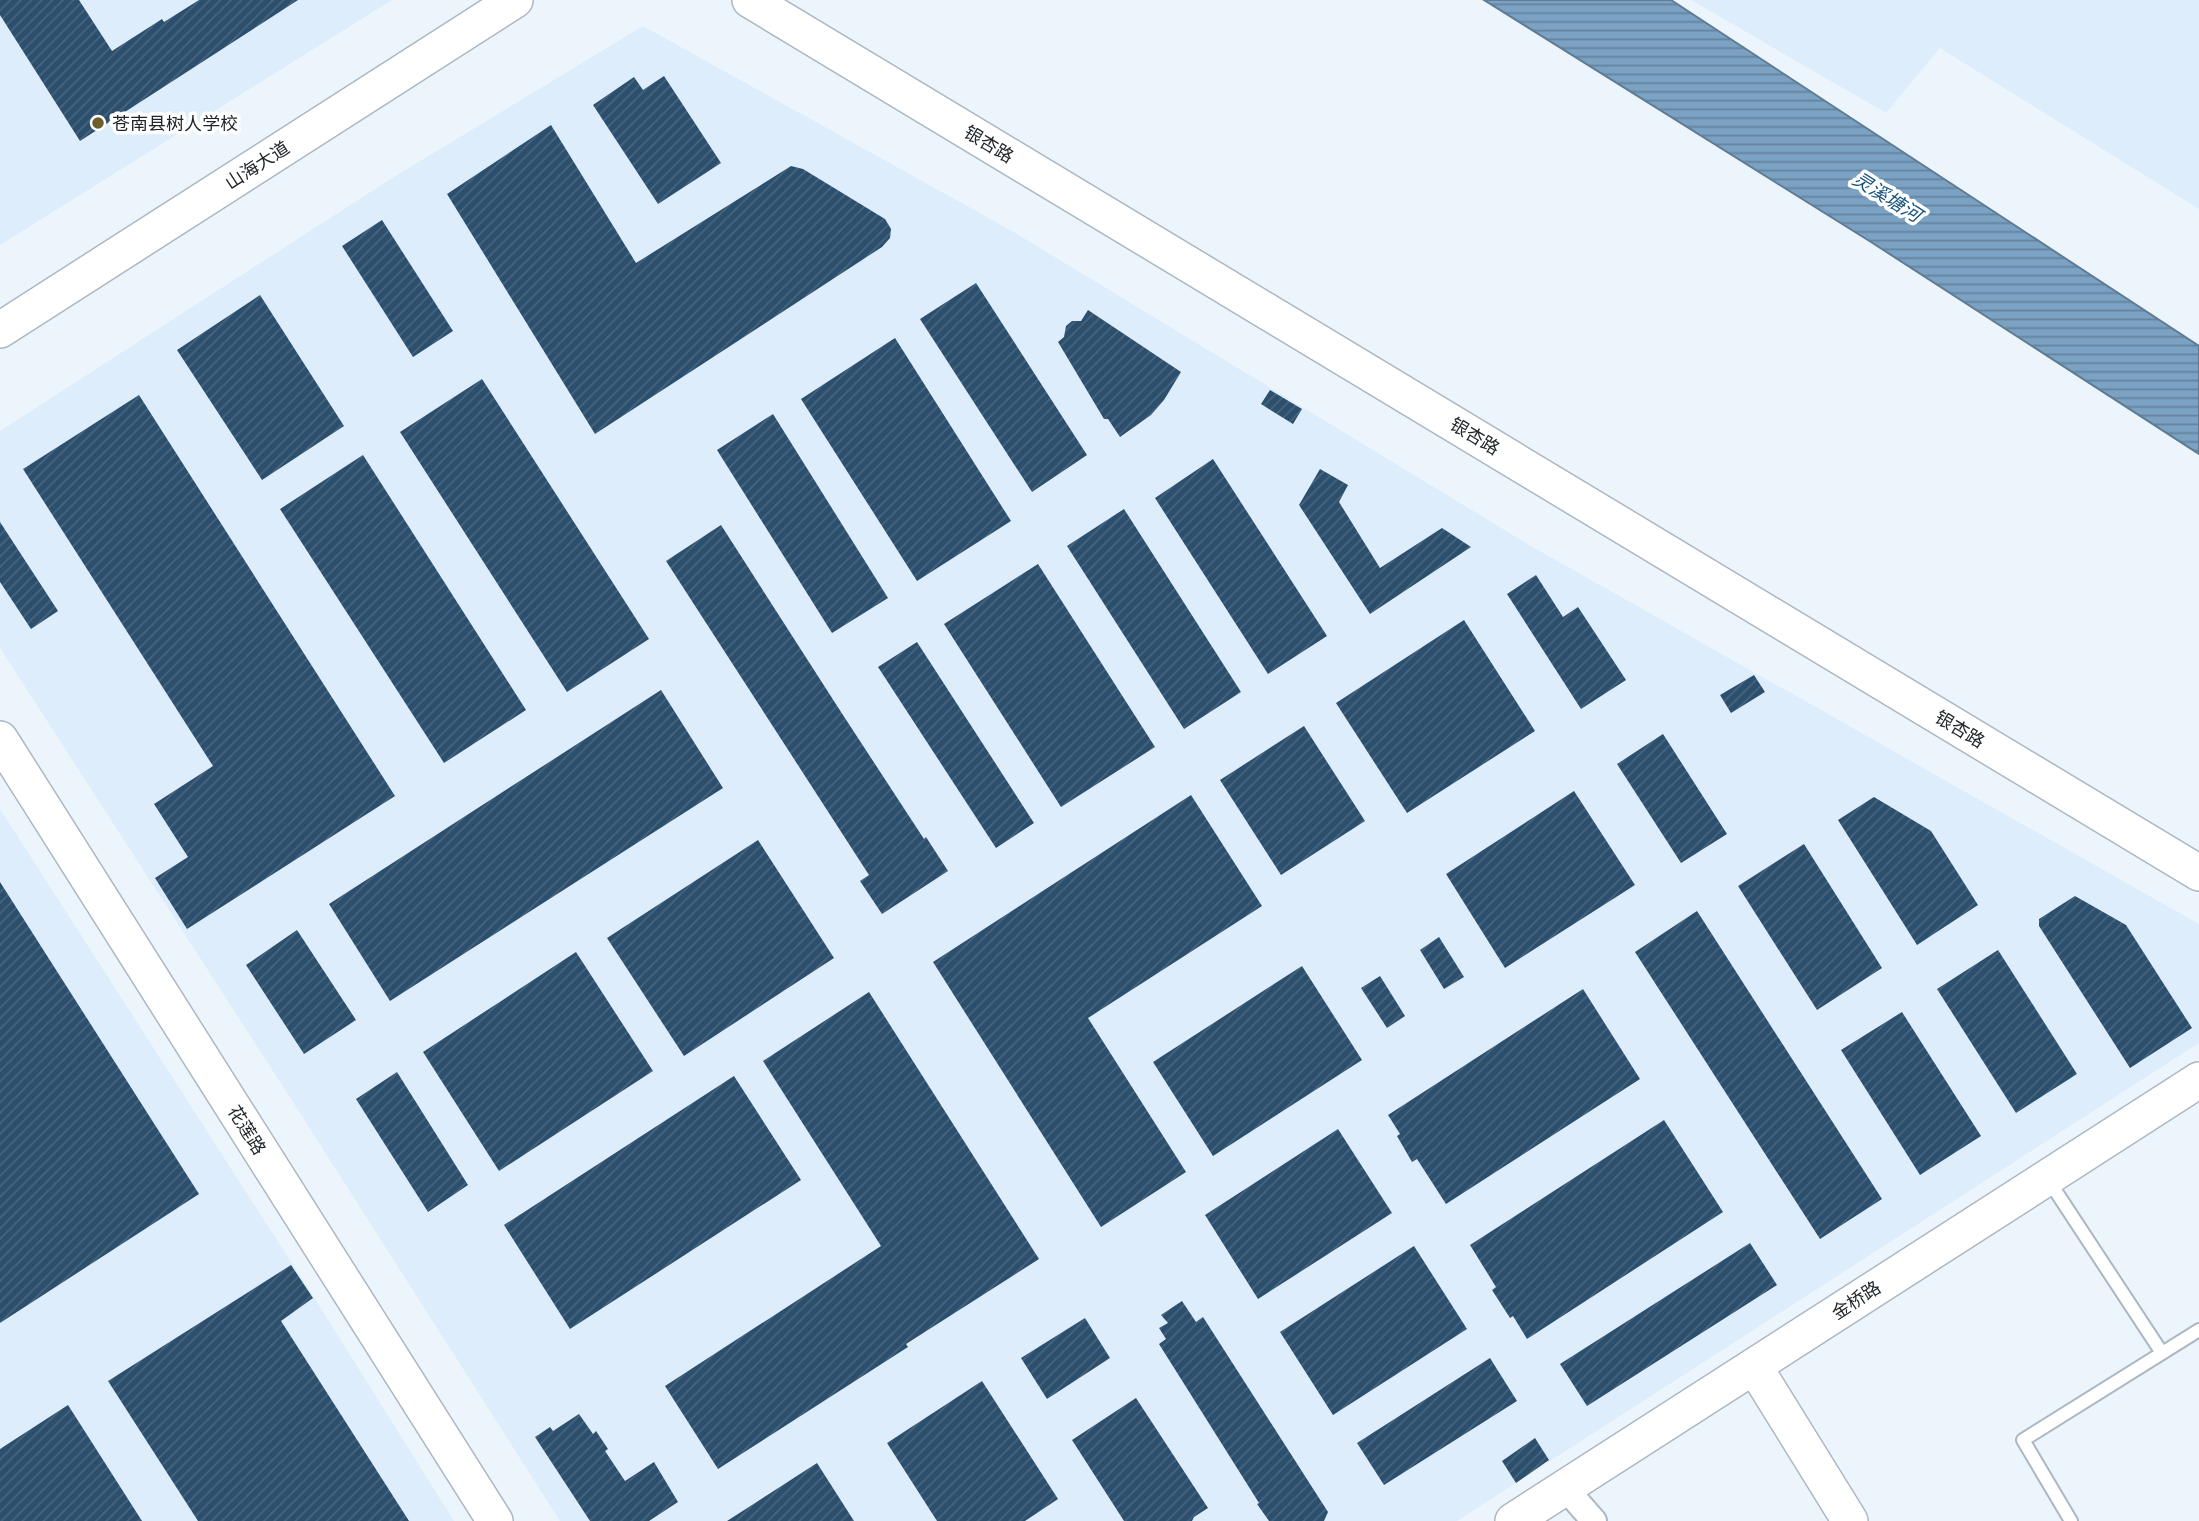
<svg xmlns="http://www.w3.org/2000/svg" width="2199" height="1521" font-family="'Roboto Serif','Noto Sans SC',serif">
  <defs>
    <pattern id="water-rules" width="6" height="5" patternUnits="userSpaceOnUse" patternTransform="scale(1.75)"><rect width="6" height="5" fill="#7ba1c3"/><path d="M0 2.5h6" fill="none" stroke="#64839e"/></pattern>
    <pattern id="building-hatch" width="6" height="6" patternUnits="userSpaceOnUse" patternTransform="scale(1.75)"><rect width="6" height="6" fill="#2b4f6d"/><path d="M-1 1l2-2M0 6l6-6M5 7l2-2" fill="none" stroke="#48657d"/></pattern>
  </defs>
  <rect width="100%" height="100%" fill="#edf5fc"/>
  <path fill="#ddedfb" d="M0 0H392L0 245Z
    M1691 0H2199V209L1940 48 1886 113Z
    M643 26 1012 231 1531 546 2199 924V1043L1457 1521H560L291 1099 0 648V431L389 180Z
    M0 809 320 1307 454 1521H0Z"/>
  <path fill="url(#water-rules)" stroke="#5f7c94" stroke-width="2" d="M1484 0H1671L2199 346V454L1871 242Z"/>
  <path fill="url(#building-hatch)" d="M0 0H79L112 51 162 19 164 22 199 0H298L80 141 0 15Z
    M664 76 721 163 658 204 593 105 634 77 643 90Z
    M551 125 636 263 791 166 803 169 885 219 891 229 890 238 882 247 595 434 447 194Z
    M382 220 453 331 413 357 342 246Z
    M976 283 1087 455 1032 492 920 319Z
    M260 295 344 426 262 480 177 350Z
    M1088 310 1181 372 1164 400 1151 415 1120 437 1108 419H1104L1058 342 1064 337 1066 326 1072 321H1081Z
    M895 338 1011 521 917 581 801 399Z
    M482 379 649 639 567 692 400 432Z
    M1270 390 1302 409 1293 424 1261 404Z
    M139 395 395 796 187 929 155 878 188 857 154 804 213 766 23 469Z
    M773 414 888 598 832 633 717 450Z
    M363 455 526 710 444 763 280 509Z
    M1213 459 1327 636 1268 674 1155 498Z
    M1320 469 1348 485 1339 502 1380 568 1442 528 1471 547 1370 614 1299 505Z
    M1124 509 1241 692 1184 729 1067 546Z
    M0 522 58 611 31 629 0 582Z
    M721 525 841 712 924 839 926 837 948 871 882 914 860 881 869 875 666 561Z
    M1038 564 1155 747 1061 807 944 624Z
    M1536 575 1563 617 1578 607 1626 680 1581 709 1507 594Z
    M1464 620 1535 731 1407 813 1336 703Z
    M917 642 1034 823 996 848 878 667Z
    M1754 675 1765 692 1731 713 1720 695Z
    M661 690 723 788 390 1001 329 904Z
    M1304 726 1365 821 1281 875 1220 780Z
    M1663 734 1727 834 1681 863 1617 764Z
    M1574 791 1635 885 1505 968 1446 874Z
    M1191 795 1262 906 1088 1018 1186 1172 1101 1227 933 962Z
    M1874 797 1931 831 1978 905 1917 945 1838 820Z
    M758 840 834 958 684 1056 607 938Z
    M1804 844 1882 968 1817 1010 1738 886Z
    M0 882 199 1194 0 1323Z
    M2075 896 2126 925 2192 1028 2130 1068 2039 926V919Z
    M1697 911 1882 1199 1820 1239 1635 952Z
    M297 930 356 1020 304 1054 246 965Z
    M1439 937 1464 977 1444 989 1420 950Z
    M1998 950 2077 1074 2016 1113 1937 989Z
    M576 952 653 1071 499 1171 423 1052Z
    M1302 966 1362 1060 1213 1156 1153 1062Z
    M1380 976 1405 1016 1387 1028 1361 988Z
    M1583 989 1640 1079 1446 1204 1417 1159 1412 1162 1397 1136 1400 1134 1388 1115Z
    M869 992 1039 1259 906 1344 908 1347 718 1469 665 1386 881 1246 763 1061Z
    M1902 1012 1981 1136 1920 1175 1841 1050Z
    M397 1072 468 1185 428 1212 356 1099Z
    M734 1076 801 1180 570 1329 504 1225Z
    M1664 1120 1723 1212 1527 1339 1513 1316 1510 1318 1492 1290 1496 1287 1470 1245Z
    M1338 1129 1392 1213 1258 1299 1205 1215Z
    M1750 1243 1777 1285 1587 1406 1560 1364Z
    M1414 1246 1467 1329 1333 1415 1280 1332Z
    M291 1265 313 1298 281 1321 409 1521H198L108 1381Z
    M1182 1301 1196 1322 1203 1317 1328 1512 1324 1521H1269L1257 1504 1259 1503 1159 1344 1166 1339 1159 1328 1168 1323 1161 1315Z
    M1085 1318 1110 1358 1047 1399 1021 1358Z
    M1490 1358 1517 1401 1384 1485 1357 1443Z
    M982 1381 1058 1499 1025 1521H937L887 1443Z
    M1136 1398 1208 1508 1194 1517 1192 1521H1124L1072 1440Z
    M68 1405 142 1521H0V1449Z
    M579 1414 593 1434 596 1431 608 1449 605 1451 625 1481 654 1462 678 1502 649 1521H590L535 1437 550 1427 553 1431Z
    M1535 1438 1549 1460 1516 1483 1502 1461Z
    M817 1463 854 1521H727Z"/>
  <g fill="none" stroke-linecap="round" stroke-linejoin="round">
    <g stroke="#abb8c3" stroke-width="16">
      <path id="lane" d="M2049 1181 2162 1353
        M2071 1521 2023 1440 2199 1330"/>
    </g>
    <g stroke="#abb8c3" stroke-width="28">
      <path id="street" d="M1565 1488 1594 1521"/>
    </g>
    <g stroke="#abb8c3" stroke-width="38">
      <path id="secondary" d="M750 0 2199 873
        M0 330 515 0
        M0 739 495 1521
        M1754 1366 1850 1521
        M1513 1521 2199 1080"/>
    </g>
    <use href="#lane" stroke="#fff" stroke-width="12"/>
    <use href="#street" stroke="#fff" stroke-width="24"/>
    <use href="#secondary" stroke="#fff" stroke-width="35"/>
  </g>
  <circle fill="#6c5f2c" stroke="#fff" stroke-width="2.5" cx="98" cy="123" r="7"/>
  <g text-anchor="middle" dominant-baseline="central" stroke-width="7" stroke-linejoin="round" paint-order="stroke">
    <g font-size="18" fill="#1f2428" stroke="#fff" text-anchor="start">
      <text x="112" y="123">苍南县树人学校</text>
    </g>
    <g font-size="18" fill="#1f2428" stroke="#fff">
      <text transform="translate(989 144) rotate(31)">银杏路</text>
      <text transform="translate(257 165) rotate(-33)">山海大道</text>
      <text transform="translate(1475 436) rotate(31)">银杏路</text>
      <text transform="translate(1960 729) rotate(31)">银杏路</text>
      <text transform="translate(247 1130) rotate(58)">花莲路</text>
      <text transform="translate(1856 1300) rotate(-33)">金桥路</text>
    </g>
    <g font-size="19" font-style="italic" fill="#15527e" stroke="#fff">
      <text transform="translate(1887 197) rotate(32)">灵溪塘河</text>
    </g>
  </g>
</svg>
